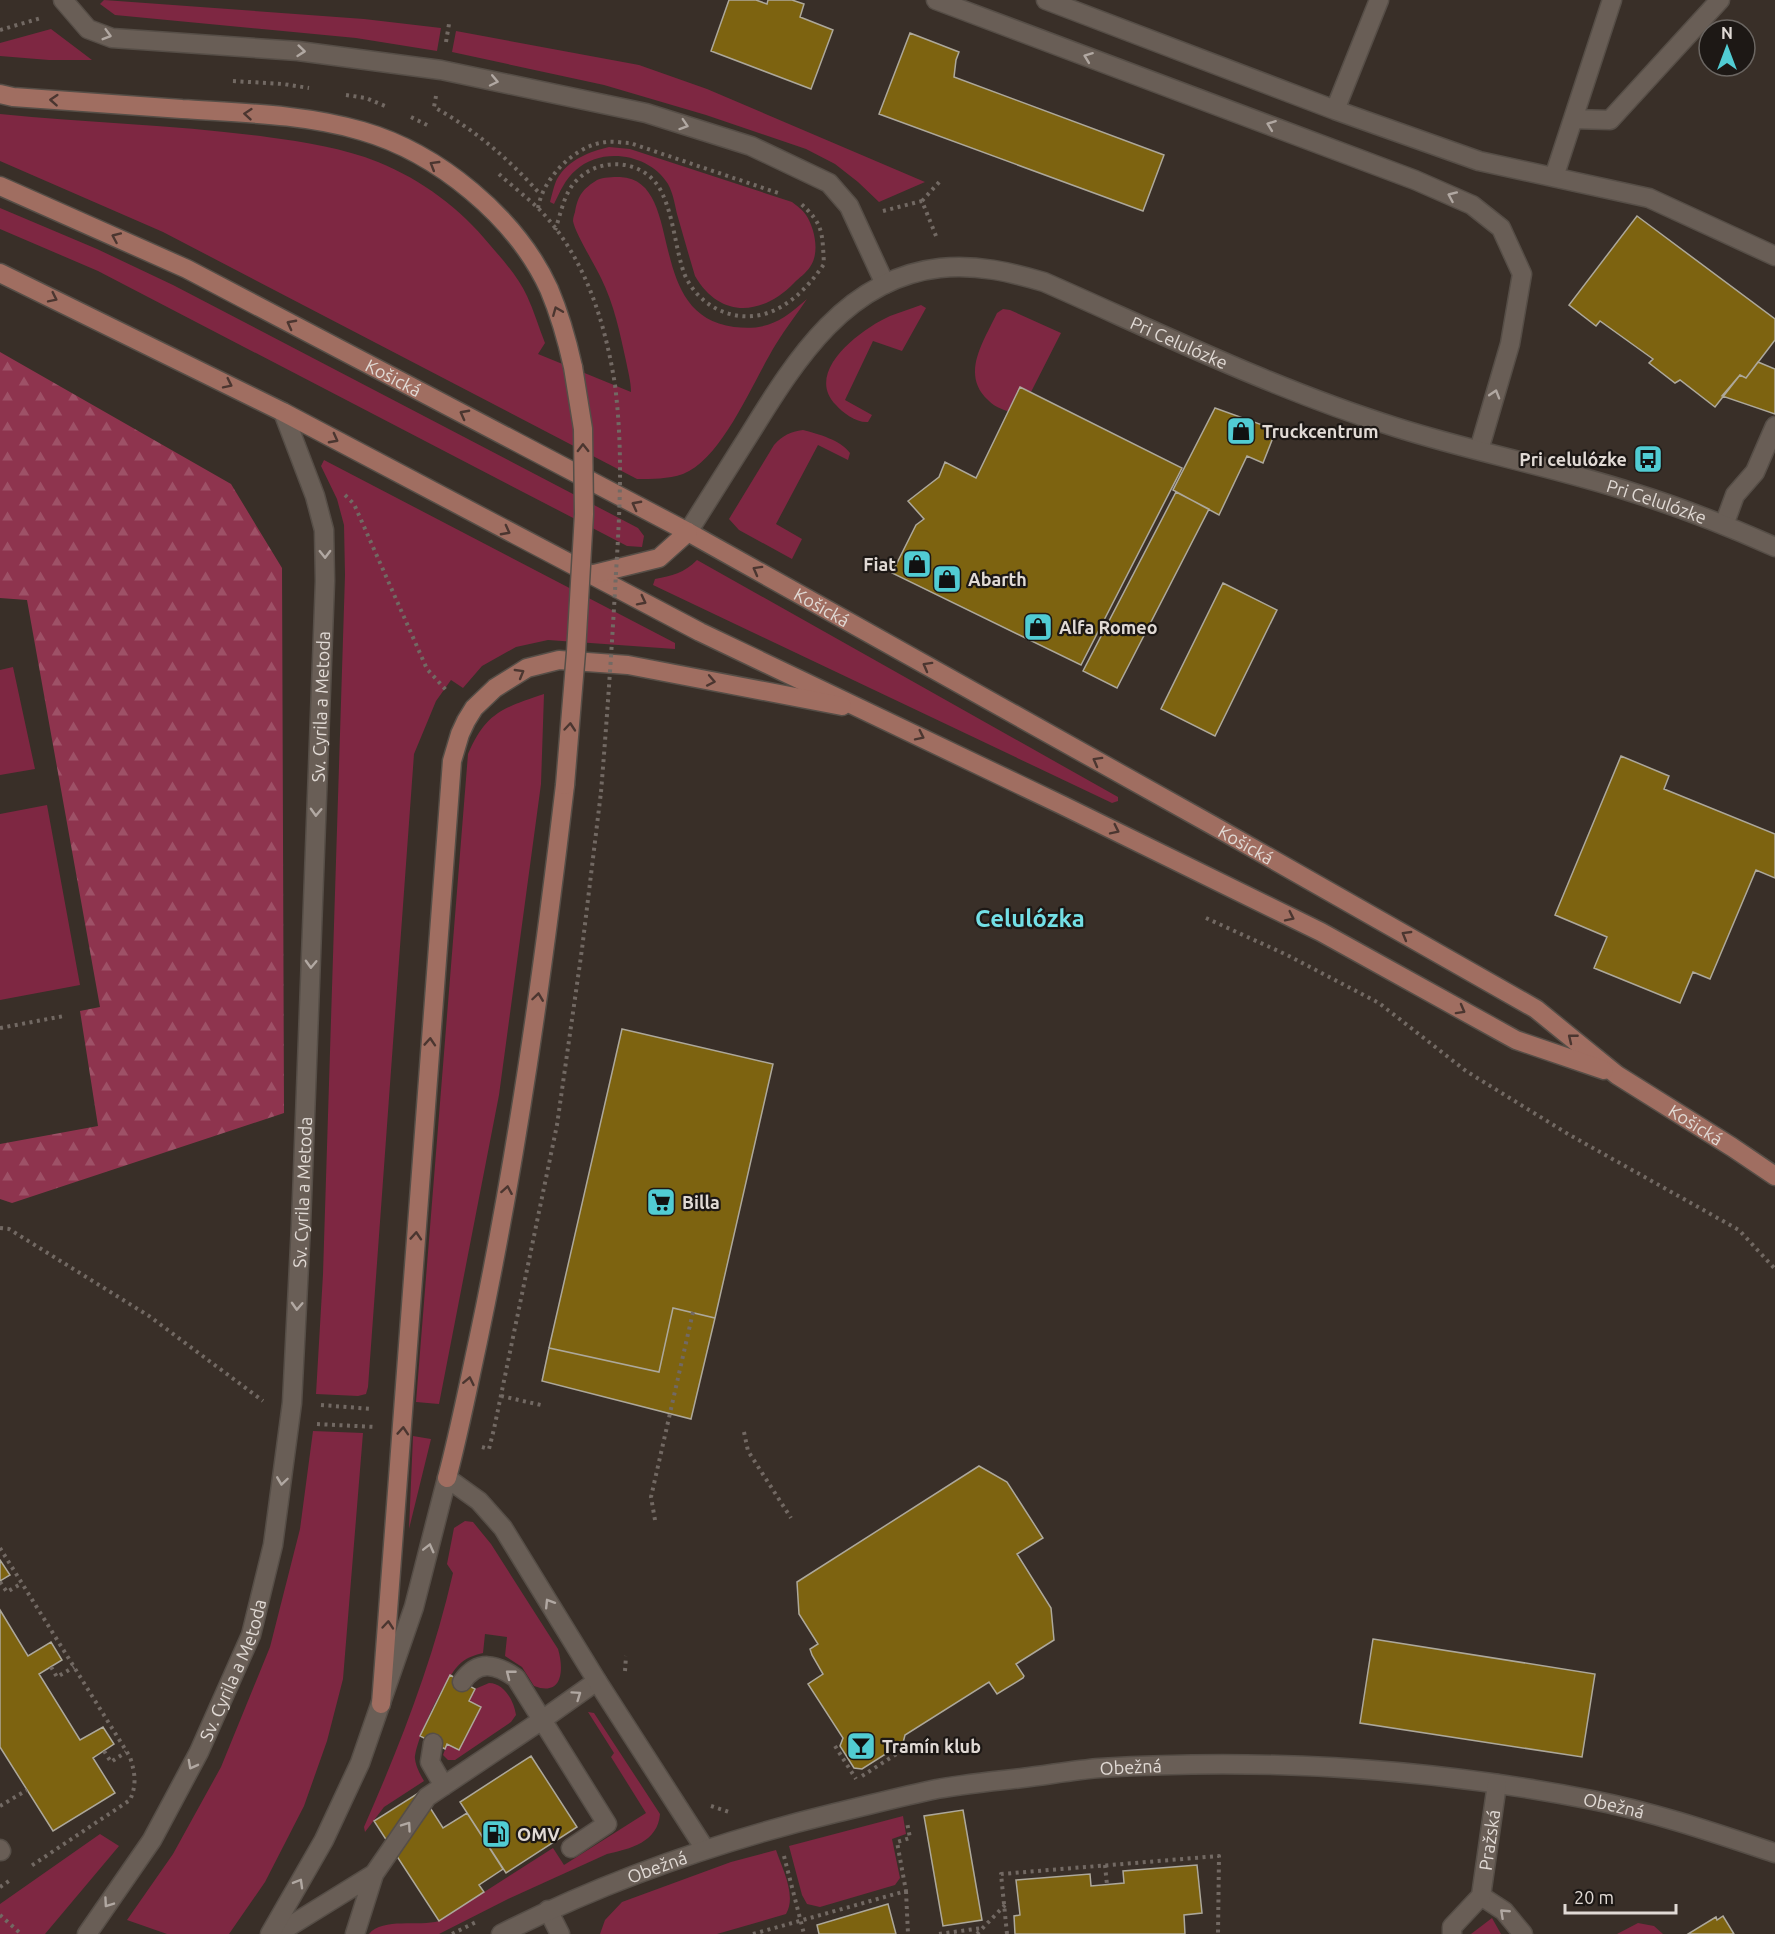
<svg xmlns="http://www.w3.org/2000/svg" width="1775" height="1934" font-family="Ubuntu,sans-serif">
  <defs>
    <pattern id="forest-firs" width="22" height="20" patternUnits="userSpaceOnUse" patternTransform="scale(1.5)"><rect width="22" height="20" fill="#8e344e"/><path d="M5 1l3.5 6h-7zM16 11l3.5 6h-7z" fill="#9e5167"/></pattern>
  </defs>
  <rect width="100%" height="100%" fill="#392f28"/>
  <path fill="#7e2742" d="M104 0 364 19 441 28 437 51 356 38 115 15 100 4Z
    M51 29 92 60H49L0 56V43Z
    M456 31 639 65 707 89 925 182 879 202 858 182 835 164 806 149 706 115 604 85 452 52Z
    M0 114C89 123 179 125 267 137 305 142 343 148 378 162 422 180 460 208 490 245 503 260 519 278 527 296 534 311 539 328 545 343L538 354 631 392C631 382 628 371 626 361 620 333 614 304 601 278 595 265 575 233 573 221 573 218 574 215 575 212 578 195 583 189 597 180 604 177 612 177 620 177 687 180 642 315 734 327 768 331 783 320 807 299 797 314 785 329 776 344 753 381 723 458 683 474 668 479 652 479 637 479L163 232 0 161Z
    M609 147 630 149 792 202C797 206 803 210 806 215 815 229 820 253 810 267 806 273 799 278 794 283 762 316 720 319 695 276 689 256 683 235 677 214 675 205 673 193 668 184 650 154 602 146 576 170 565 179 560 192 554 204L550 202C552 195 554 185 557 179 569 159 589 152 609 147Z
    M0 208 97 249 173 285 638 528 644 536 642 547 627 546 98 271 0 229Z
    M921 305 926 308 902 351 873 341 845 400 872 415 868 422C857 423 843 413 836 405 803 372 861 329 890 316 900 312 911 309 921 305Z
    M1003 309 1010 310 1061 333 1031 392 1020 387 1009 412C1002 409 993 406 988 400 960 374 984 341 997 313Z
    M803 430C818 434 841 440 850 453L848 460 818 445 776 524 802 539 792 559 739 530 729 519 774 445C783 435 790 432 803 430Z
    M324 460 675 643V649L548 640 516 647 482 666 463 688 451 680 436 701 414 754 368 1387 366 1394 358 1396 316 1394 323 1274 345 575 344 525 337 499 321 466Z
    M697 560 1118 797V801L1112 803 653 585 655 579C672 576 684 573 697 560Z
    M13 667 35 769 0 775V670Z
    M544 694 541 784 499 1095 439 1404 416 1402 468 754C486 712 503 708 544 694Z
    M47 805 80 985 0 1000V814Z
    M313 1431 363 1433 343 1679 327 1741 304 1806 265 1882 229 1934H167L127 1920 173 1854 221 1767 270 1647 300 1529Z
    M413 1436 431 1439 409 1529Z
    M465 1521 473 1522 491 1544 558 1649C564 1669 563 1697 534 1686L522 1667 505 1656 507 1637 485 1634 483 1653C475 1655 468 1657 462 1662 447 1673 415 1740 415 1759 416 1767 420 1774 424 1781L384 1807 365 1832 364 1827C400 1745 433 1661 453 1573L447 1564 454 1528Z
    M489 1683C504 1683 514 1701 516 1715L511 1722 455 1760H448L443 1755 447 1744 459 1750 481 1707 469 1701 475 1689Z
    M588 1712 594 1713 660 1814C658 1842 630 1849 607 1854L508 1899 439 1934H369C383 1917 419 1927 439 1921L553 1848 564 1865 646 1813 611 1757 614 1753Z
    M903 1816 906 1834 892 1839 900 1878 895 1885 820 1907 807 1904 802 1895 789 1846Z
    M100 1834 119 1846 45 1934H0V1904Z
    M776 1850C782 1868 797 1896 786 1914L717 1934H600L605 1920 622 1902 731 1862Z
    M1492 1918 1501 1934H1471Z
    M1638 1923 1654 1926 1663 1934H1617Z"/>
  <path fill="url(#forest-firs)" d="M0 352 231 484 282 568 284 1113 12 1203 0 1199V1144L98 1126 80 1011 100 1007 27 600 0 598Z"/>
  <path fill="#7d6310" stroke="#ada89b" stroke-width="1.5" d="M729 0H756L767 4 768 0H792L804 4 800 17 833 30 811 89 711 51Z
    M910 33 959 52 956 60 954 77 1164 155 1143 211 879 114Z
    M1637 216 1775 319V340L1746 378 1740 375 1715 407 1680 380 1675 383 1649 363 1653 359 1600 321 1596 326 1569 305Z
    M1758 362 1775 369V414L1722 396 1740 375 1746 378Z
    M1020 387 1182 468 1081 665 892 573 916 525 924 519 908 501 939 477 945 462 976 478Z
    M1215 408 1276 430 1263 463 1247 456 1219 515 1173 490Z
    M1176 492 1209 509 1117 688 1083 671Z
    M1223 583 1277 610 1215 736 1161 709Z
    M1621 756 1669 776 1664 789 1775 834V878L1756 870 1710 979 1693 972 1680 1003 1594 968 1607 937 1555 915Z
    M622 1029 773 1064 715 1318 673 1308 659 1372 549 1348Z
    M673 1308 715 1318 691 1419 542 1381 549 1348 659 1372Z
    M979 1466 1007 1482 1043 1538 1017 1554 1051 1608 1054 1640 1016 1664 1024 1676 1023 1678 997 1694 989 1682 905 1735 903 1743 862 1769 854 1768 840 1746 843 1738 808 1684 823 1674 812 1655 810 1649 818 1644 799 1614 797 1582Z
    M0 1560 10 1575 0 1581Z
    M0 1610 28 1656 51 1642 62 1660 39 1674 80 1740 103 1727 114 1744 93 1758 115 1793 53 1831 0 1747Z
    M1373 1639 1595 1674 1582 1757 1360 1723Z
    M450 1675 475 1689 469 1701 481 1707 459 1750 447 1744 445 1749 420 1736Z
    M531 1756 577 1827 506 1873 460 1802Z
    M420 1792 443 1828 467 1813 503 1869 479 1885 484 1892 439 1921 374 1821Z
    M963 1810 982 1920 943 1926 924 1816Z
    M1197 1865 1202 1913 1184 1915 1185 1934H1015L1014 1916 1020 1915 1016 1880 1090 1874 1091 1886 1124 1883 1123 1871Z
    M888 1904 896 1934H819L817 1925Z
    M1723 1916 1734 1934H1688L1716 1917 1717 1920Z"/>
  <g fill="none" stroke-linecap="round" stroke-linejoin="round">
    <g stroke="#564e47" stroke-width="21">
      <path id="service" d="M63 0 88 29 112 38 298 51 441 70 646 113 751 146 829 183 849 206 885 284
        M936 0 1415 180 1472 205 1501 228 1522 274 1510 344 1479 450
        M1046 0 1335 110 1479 161 1649 198 1775 256
        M1335 110 1379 0
        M1573 119 1610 120 1720 0
        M1554 177 1612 0
        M1724 525 1735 495 1755 472 1775 426
        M462 1682C478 1659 496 1664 516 1678L607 1824 571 1848
        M433 1743 430 1762 444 1786
        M277 1934 374 1874
        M355 1934 374 1874 427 1797 542 1720 597 1681"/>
    </g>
    <g stroke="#564e47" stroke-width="21">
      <g id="minor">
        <path d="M0 1849 1 1851"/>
        <path d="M1481 1896 1504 1911 1523 1934"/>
        <path d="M548 1910 560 1934"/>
        <path id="s1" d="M87 1934 152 1840 199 1752 251 1635 273 1545 292 1403 301 1225 325 581 324 530 315 496 283 412"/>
        <path d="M270 1934 324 1840 360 1763 414 1607 447 1478 479 1501 503 1528 597 1681 705 1849"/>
        <path id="s2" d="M501 1934C607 1880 720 1841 835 1813 869 1805 903 1796 937 1789 965 1784 994 1781 1022 1778 1048 1775 1074 1770 1100 1768 1265 1758 1430 1768 1592 1800 1654 1812 1715 1833 1775 1853"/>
        <path id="s3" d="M1452 1934V1927L1481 1896 1497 1784"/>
      </g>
    </g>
    <g stroke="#564e47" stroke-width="21">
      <g id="tertiary">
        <path id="s4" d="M688 532C709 499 730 465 751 432 796 359 847 278 940 268 976 264 1010 272 1044 282 1160 333 1274 389 1395 427 1473 452 1554 467 1631 492 1680 507 1728 526 1775 547"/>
      </g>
    </g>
    <g stroke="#564e47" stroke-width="21">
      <g id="primary">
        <path d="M0 94 13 97C70 101 126 105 182 109 242 113 304 114 362 131 438 153 516 217 549 289 560 315 567 340 573 367"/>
        <path id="s5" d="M0 186 187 269 688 532 1221 830 1536 1009 1617 1075 1732 1147 1775 1176"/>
        <path d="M0 273 283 412 700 632 1062 805 1321 932 1516 1040 1604 1070"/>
        <path d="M590 575 659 558 688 532"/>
        <path d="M447 1478C459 1433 468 1387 478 1341 517 1157 543 972 565 785"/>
        <path d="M381 1704 452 761 460 734 466 721 474 708 495 688 527 668 559 660 628 665 842 706"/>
      </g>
    </g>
    <path stroke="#726963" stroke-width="4" stroke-dasharray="3 4.5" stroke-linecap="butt" d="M0 30 41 18
      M446 42 449 24
      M233 81 283 84 309 88
      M346 95 366 98 385 106
      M436 96 434 107C475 130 509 159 540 194
      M411 117 431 127
      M499 174C511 185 525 196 537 207 584 254 605 321 615 385
      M922 201 941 180
      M538 208C543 178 575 145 606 142 614 141 623 143 630 143L781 194
      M883 211 922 201 936 236
      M555 230C561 214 564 192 577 180 602 155 647 160 662 193 674 218 675 247 684 273 698 308 739 327 775 310 796 300 811 283 824 264 822 232 824 224 799 202
      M345 495 354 504 427 669 446 690
      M1206 918 1287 955 1379 1003 1466 1071 1568 1134 1739 1230 1775 1269
      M0 1028 64 1016
      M0 1228 9 1229 149 1316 263 1401
      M501 1396 541 1405
      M321 1405 372 1409
      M317 1424 375 1427
      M744 1432 748 1451 791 1518
      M482 1447 489 1449 494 1429 557 1125 582 949 601 792
      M655 1520 651 1497 693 1312
      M0 1548 130 1757C135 1773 137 1784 130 1800L31 1866
      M0 1582 7 1592 22 1583
      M51 1667 57 1677 74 1667
      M625 1671 626 1656
      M835 1746 856 1779
      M104 1751 111 1762 126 1752
      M862 1776 909 1746 930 1741
      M0 1806 27 1790
      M711 1806 729 1812
      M784 1856 804 1934
      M1105 1865 1107 1885
      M0 1887 12 1879
      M906 1891 908 1934
      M0 1915 21 1934
      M452 1934 476 1922
      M753 1934 906 1891 897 1842 910 1838 907 1822
      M939 1934 982 1928
      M977 1934 1005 1905
      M1007 1934 1001 1874 1219 1856 1218 1934"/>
    <use href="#service" stroke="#695e56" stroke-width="18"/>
    <use href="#minor" stroke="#695e56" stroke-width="18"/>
    <use href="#tertiary" stroke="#695e56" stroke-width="18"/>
    <use href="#primary" stroke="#a06e61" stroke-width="18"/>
    <g stroke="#564e47" stroke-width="21" stroke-linecap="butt">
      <path id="primary-bridge" d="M565 785 576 652 584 514 583 429 573 367"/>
    </g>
    <path stroke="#726963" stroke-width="4" stroke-dasharray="3 4.5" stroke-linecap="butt" d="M601 792C607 719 612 646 616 573 620 507 623 451 615 385"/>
    <use href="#primary-bridge" stroke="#a06e61" stroke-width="18"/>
  </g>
  <defs><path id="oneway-chevron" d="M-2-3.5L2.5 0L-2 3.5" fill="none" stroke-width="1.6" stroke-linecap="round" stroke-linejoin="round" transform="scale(1.5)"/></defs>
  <g stroke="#b1a8a2">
    <use href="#oneway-chevron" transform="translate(107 35) rotate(16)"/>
    <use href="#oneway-chevron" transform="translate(301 51) rotate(6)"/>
    <use href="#oneway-chevron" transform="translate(1088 57) rotate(-159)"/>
    <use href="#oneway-chevron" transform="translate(494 81) rotate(12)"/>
    <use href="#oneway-chevron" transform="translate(684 125) rotate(18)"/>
    <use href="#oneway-chevron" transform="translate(1271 125) rotate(-159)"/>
    <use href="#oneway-chevron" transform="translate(1452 196) rotate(-156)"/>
    <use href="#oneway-chevron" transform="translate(1495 394) rotate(-73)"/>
    <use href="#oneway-chevron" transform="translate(325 554) rotate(89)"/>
    <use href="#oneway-chevron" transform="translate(316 812) rotate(92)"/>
    <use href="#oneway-chevron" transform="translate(311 964) rotate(92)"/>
    <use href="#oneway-chevron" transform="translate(297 1306) rotate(93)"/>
    <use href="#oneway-chevron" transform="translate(282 1481) rotate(98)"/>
    <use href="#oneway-chevron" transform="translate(429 1548) rotate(-76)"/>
    <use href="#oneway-chevron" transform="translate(549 1603) rotate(-122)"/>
    <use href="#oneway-chevron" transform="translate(510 1674) rotate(-142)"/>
    <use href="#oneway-chevron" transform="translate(577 1695) rotate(-35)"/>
    <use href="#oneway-chevron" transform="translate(192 1765) rotate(118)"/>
    <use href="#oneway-chevron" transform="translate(407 1826) rotate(-55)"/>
    <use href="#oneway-chevron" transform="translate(299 1883) rotate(-60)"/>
    <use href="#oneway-chevron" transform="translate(108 1903) rotate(125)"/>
    <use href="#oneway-chevron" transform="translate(1504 1913) rotate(-137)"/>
  </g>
  <g stroke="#4b3630">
    <use href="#oneway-chevron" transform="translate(54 100) rotate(-176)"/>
    <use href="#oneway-chevron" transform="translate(248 114) rotate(-175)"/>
    <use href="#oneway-chevron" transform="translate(434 165) rotate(-149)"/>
    <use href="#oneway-chevron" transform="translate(116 237) rotate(-156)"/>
    <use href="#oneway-chevron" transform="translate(53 298) rotate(26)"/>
    <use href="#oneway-chevron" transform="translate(557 311) rotate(-112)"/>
    <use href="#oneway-chevron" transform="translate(291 324) rotate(-152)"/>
    <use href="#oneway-chevron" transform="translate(228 384) rotate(26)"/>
    <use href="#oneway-chevron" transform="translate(464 414) rotate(-152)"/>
    <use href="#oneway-chevron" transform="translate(334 439) rotate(28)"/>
    <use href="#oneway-chevron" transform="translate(583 448) rotate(-91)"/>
    <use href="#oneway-chevron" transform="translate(636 505) rotate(-152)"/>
    <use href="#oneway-chevron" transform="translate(506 531) rotate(28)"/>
    <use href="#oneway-chevron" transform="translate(757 570) rotate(-151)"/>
    <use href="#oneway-chevron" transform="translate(642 601) rotate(27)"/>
    <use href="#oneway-chevron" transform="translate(927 666) rotate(-151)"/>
    <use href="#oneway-chevron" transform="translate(520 673) rotate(-30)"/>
    <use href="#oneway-chevron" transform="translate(711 681) rotate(11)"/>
    <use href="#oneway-chevron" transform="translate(570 727) rotate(-85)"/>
    <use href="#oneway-chevron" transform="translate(920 736) rotate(26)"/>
    <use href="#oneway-chevron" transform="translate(1097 761) rotate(-151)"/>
    <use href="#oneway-chevron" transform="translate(1115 830) rotate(26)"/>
    <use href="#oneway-chevron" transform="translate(1290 917) rotate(26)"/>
    <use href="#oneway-chevron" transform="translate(1406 935) rotate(-150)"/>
    <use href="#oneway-chevron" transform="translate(538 997) rotate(-82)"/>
    <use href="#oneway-chevron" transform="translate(1461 1010) rotate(29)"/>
    <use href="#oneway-chevron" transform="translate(1572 1038) rotate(-141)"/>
    <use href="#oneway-chevron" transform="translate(430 1042) rotate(-86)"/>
    <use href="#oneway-chevron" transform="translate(507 1190) rotate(-80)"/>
    <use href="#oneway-chevron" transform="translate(416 1236) rotate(-86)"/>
    <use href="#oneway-chevron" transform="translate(469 1381) rotate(-78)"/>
    <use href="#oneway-chevron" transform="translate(403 1431) rotate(-86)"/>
    <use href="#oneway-chevron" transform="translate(388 1625) rotate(-85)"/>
  </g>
  <defs>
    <g id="shop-square" transform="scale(1.5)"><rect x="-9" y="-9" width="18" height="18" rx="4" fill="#51ccd3" stroke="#1d1815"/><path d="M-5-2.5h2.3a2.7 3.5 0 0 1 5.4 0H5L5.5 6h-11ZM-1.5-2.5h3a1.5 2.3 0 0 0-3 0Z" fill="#111"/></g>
    <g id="bus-square" transform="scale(1.5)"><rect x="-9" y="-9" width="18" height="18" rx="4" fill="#51ccd3" stroke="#1d1815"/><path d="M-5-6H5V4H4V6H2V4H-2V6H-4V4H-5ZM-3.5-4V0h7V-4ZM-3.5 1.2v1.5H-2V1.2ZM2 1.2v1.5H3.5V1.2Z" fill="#111"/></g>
    <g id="supermarket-square" transform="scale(1.5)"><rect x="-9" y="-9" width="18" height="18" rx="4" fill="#51ccd3" stroke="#1d1815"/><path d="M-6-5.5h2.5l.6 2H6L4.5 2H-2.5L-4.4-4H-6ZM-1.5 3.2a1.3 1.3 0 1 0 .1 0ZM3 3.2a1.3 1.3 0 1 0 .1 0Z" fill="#111"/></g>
    <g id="bar-square" transform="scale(1.5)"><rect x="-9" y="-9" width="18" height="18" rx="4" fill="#51ccd3" stroke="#1d1815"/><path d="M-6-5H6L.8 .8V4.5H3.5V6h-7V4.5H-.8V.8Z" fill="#111"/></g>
    <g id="fuel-square" transform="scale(1.5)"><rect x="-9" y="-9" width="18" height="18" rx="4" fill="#51ccd3" stroke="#1d1815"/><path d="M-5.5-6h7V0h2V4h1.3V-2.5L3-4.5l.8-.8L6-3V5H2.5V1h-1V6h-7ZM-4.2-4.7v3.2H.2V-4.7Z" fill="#111"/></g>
  </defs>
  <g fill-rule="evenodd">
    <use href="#shop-square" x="1241" y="431"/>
    <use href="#bus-square" x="1648" y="459"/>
    <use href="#shop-square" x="917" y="564"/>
    <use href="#shop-square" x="947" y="579"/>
    <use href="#shop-square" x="1038" y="627"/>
    <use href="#supermarket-square" x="661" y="1202"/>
    <use href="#bar-square" x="861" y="1746"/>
    <use href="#fuel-square" x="496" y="1834"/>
  </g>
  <g text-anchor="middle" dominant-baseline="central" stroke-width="4.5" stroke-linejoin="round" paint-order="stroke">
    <g font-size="18" fill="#e1dad5" stroke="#1d1815">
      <text stroke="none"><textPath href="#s4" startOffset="632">Pri Celulózke</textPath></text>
      <text stroke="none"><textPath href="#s5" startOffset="438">Košická</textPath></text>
      <text stroke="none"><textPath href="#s4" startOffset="1136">Pri Celulózke</textPath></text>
      <text stroke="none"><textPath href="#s5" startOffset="924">Košická</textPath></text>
      <text stroke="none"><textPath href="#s1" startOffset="1275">Sv. Cyrila a Metoda</textPath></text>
      <text stroke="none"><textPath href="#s5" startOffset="1410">Košická</textPath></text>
      <text stroke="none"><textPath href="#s5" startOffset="1941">Košická</textPath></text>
      <text stroke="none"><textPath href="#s1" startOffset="789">Sv. Cyrila a Metoda</textPath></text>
      <text stroke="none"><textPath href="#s1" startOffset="303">Sv. Cyrila a Metoda</textPath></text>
      <text stroke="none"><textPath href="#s2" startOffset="656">Obežná</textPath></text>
      <text stroke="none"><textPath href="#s2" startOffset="1142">Obežná</textPath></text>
      <text stroke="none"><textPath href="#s3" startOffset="106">Pražská</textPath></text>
      <text stroke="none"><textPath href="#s2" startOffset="170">Obežná</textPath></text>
    </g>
    <g font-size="18" font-weight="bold" fill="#e1dad5" stroke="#1d1815" text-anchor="start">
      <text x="1262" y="431">Truckcentrum</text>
      <text x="1627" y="459" text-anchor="end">Pri celulózke</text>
      <text x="896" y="564" text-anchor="end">Fiat</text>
      <text x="968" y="579">Abarth</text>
      <text x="1059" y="627">Alfa Romeo</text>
      <text x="682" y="1202">Billa</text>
      <text x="882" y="1746">Tramín klub</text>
      <text x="517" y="1834">OMV</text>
    </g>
    <g font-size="24" font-weight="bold" fill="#73dfe6" stroke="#1d1815">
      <text x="1030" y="918">Celulózka</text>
    </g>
  </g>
  <g transform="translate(1727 48)"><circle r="28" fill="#1d1815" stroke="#6b6662" stroke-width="1.5"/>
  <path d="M0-4.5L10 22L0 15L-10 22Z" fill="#51ccd3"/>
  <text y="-9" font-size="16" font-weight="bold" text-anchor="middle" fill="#e1dad5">N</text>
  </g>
  <path d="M1565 1904v9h111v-9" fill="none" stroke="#e1dad5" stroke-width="3"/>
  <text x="1574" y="1904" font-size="18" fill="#e1dad5" stroke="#1d1815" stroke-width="4.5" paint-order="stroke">20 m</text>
</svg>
